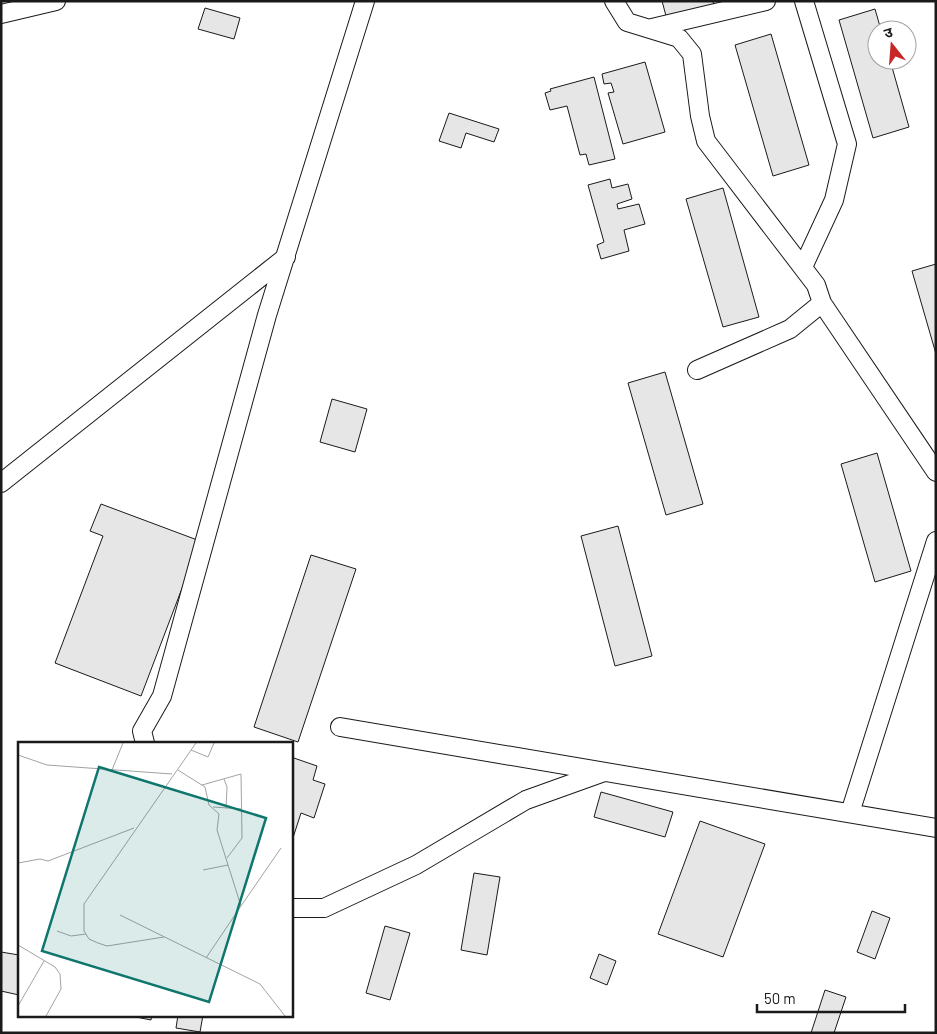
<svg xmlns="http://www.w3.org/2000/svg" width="937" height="1034" font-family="Barlow,'Noto Sans Devanagari',sans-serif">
  <rect width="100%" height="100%" fill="#fff"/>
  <path fill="#e6e6e6" stroke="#1a1a1a" d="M662 1H713L716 16 669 27Z
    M205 8 240 18 234 39 198 29Z
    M875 9 881 30H877V60H890L909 127 873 138 839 20Z
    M771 34 809 165 773 176 735 45Z
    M645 62 665 132 623 144 608 93 614 92 611 83 604 84 602 74Z
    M594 77 615 159 589 165 586 154 580 155 567 106 550 110 545 93 551 91 550 89Z
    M449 113 499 129 494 142 466 133 461 148 439 141Z
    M610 179 612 188 628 184 632 199 617 204 618 209 639 204 645 224 624 230 629 251 601 259 597 245 604 242 588 185Z
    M723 188 759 317 723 327 686 199Z
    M936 264V354L912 271Z
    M665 372 703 504 666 515 628 383Z
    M332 399 367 409 355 452 320 442Z
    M877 453 911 571 875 582 841 464Z
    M101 504 200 541 141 696 55 663 103 536 90 531Z
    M618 526 652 656 615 666 581 536Z
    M311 555 356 569 298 742 254 727Z
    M291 757 317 766 313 780 325 784 314 818 301 813 291 844Z
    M601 792 673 812 665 837 594 817Z
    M700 821 765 844 723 957 658 934Z
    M474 873 500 877 487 955 461 950Z
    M872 911 890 918 875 959 857 952Z
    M385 926 410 933 390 1000 366 993Z
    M1 952 19 955V995L1 991Z
    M599 954 616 961 607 985 590 978Z
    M825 990 846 997 834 1033H811Z
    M126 1015H152L151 1020Z
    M178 1015H203L200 1032 176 1028Z"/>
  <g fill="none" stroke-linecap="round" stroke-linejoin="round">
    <g stroke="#1a1a1a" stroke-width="20">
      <path id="minor" d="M614 1 627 22 679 38 692 54 700 116 706 141 816 285 822 303 790 329 697 370
        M1 14 56 1
        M652 28 766 1
        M803 267 834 200 847 144 804 1
        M822 303 936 472
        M1 483 286 257
        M340 727 936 828
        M145 743 142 731 162 696 267 315 365 1
        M850 813 936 541
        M291 908H324L416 865 526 800 604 772"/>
    </g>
    <use href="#minor" stroke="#fff" stroke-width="18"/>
  </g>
  <g transform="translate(18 742)">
    <rect width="275" height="275" fill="#fff"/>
    <path fill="none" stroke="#a3a3a3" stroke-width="1" d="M173 8 190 15 196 1M0 13 29 23 154 32M94 28 105 1M160 28 187 45 191 63 201 72 199 88 210 123 185 128M206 37 209 45 208 66M184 43 223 32 224 96 209 116M195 65 224 67M0 121 22 117 30 119 116 86M210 123 223 164 263 106M102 173 242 242 267 274M39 189 53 194 68 192M146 195 89 204 80 201 71 197 66 189V162L178 1M0 203 37 225 42 232 43 247 28 274M188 216 223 164M0 264 26 219"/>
    <path fill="#0f766e" fill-opacity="0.15" stroke="#0f766e" stroke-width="2.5" d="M81 25 248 76 191 260 24 209Z"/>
    <rect width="275" height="275" fill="none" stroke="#1a1a1a" stroke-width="2.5"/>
  </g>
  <rect width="937" height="1034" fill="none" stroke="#1a1a1a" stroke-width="5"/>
  <g transform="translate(892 45) rotate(343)"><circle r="24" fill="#ffffff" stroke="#a3a3a3"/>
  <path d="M0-4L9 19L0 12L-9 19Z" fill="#c62828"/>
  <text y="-8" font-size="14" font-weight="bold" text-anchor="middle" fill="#1a1a1a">उ</text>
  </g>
  <path d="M757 1004v8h148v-8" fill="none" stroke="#1a1a1a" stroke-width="2.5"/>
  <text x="764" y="1004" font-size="15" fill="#1a1a1a" stroke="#ffffff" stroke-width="4" paint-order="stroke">50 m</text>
</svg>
